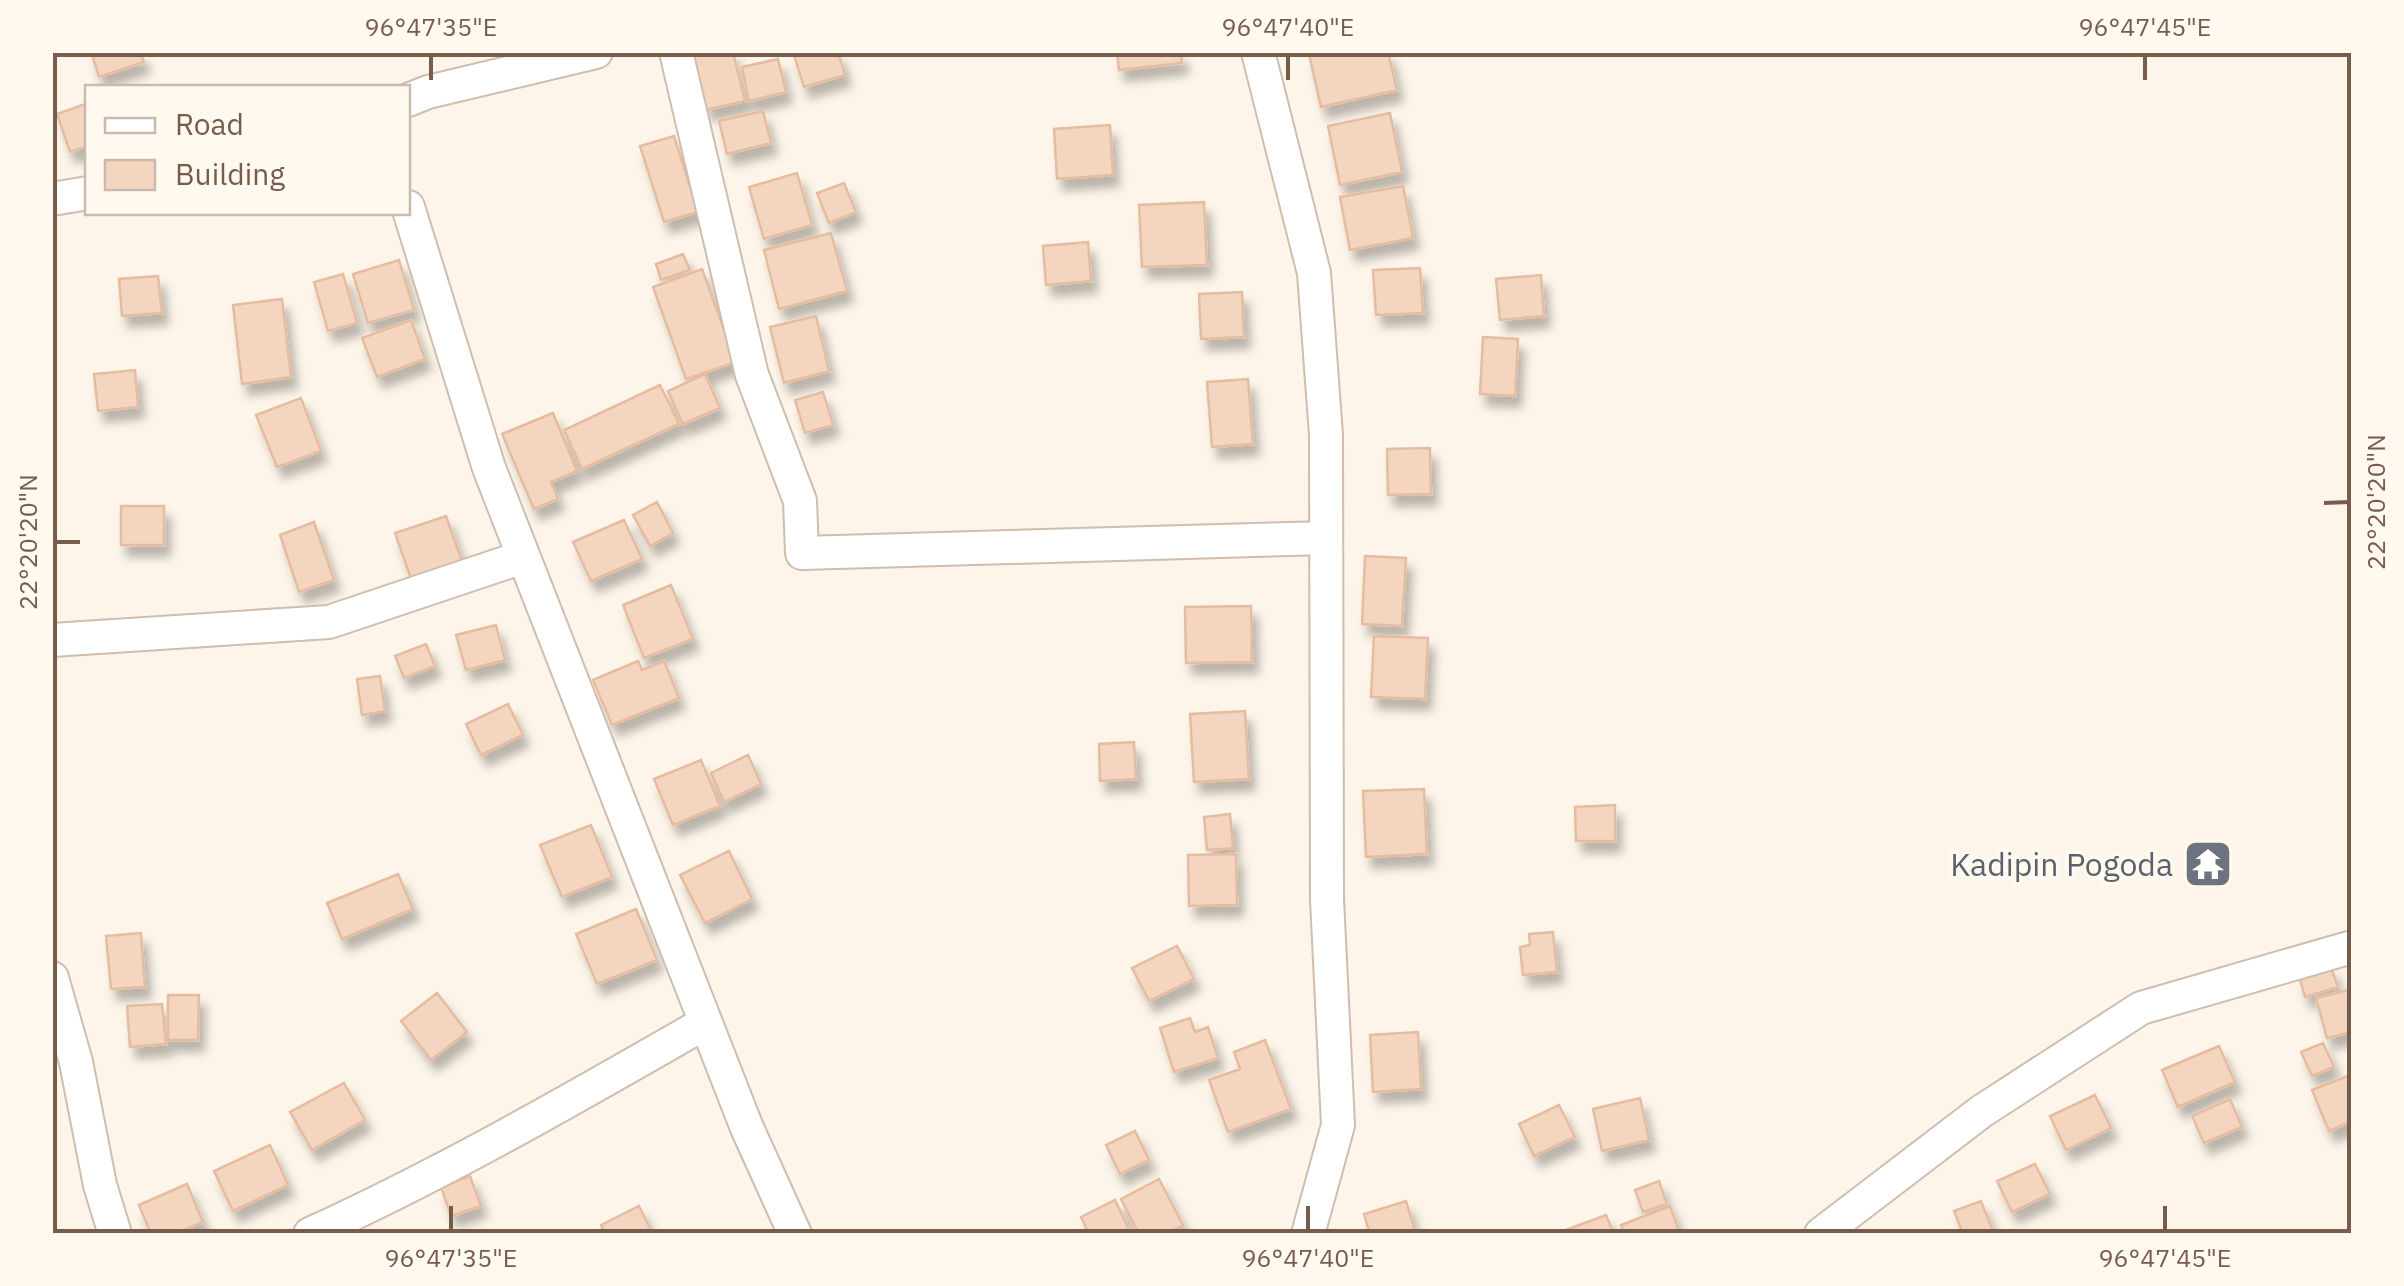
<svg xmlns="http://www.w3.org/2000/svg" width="2404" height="1286" font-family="'IBM Plex Sans',sans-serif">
  <defs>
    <filter id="shadow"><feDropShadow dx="6" dy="11" stdDeviation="5" flood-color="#0004"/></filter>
  </defs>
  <rect width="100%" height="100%" fill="#fdf5e9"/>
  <path fill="#f3d5c0" stroke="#e6bca0" stroke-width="2.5" filter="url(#shadow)" d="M91 52H140L144 62 99 77Z
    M693 52H733L745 101 706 110Z
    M793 52H838L845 75 804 87Z
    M1117 52H1181L1182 63 1119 70Z
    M1315 52H1388L1397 90 1321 107 1309 54Z
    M778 59 786 92 749 101 742 67Z
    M88 103V146L70 152 57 114Z
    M763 111 771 143 727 154 719 121Z
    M1390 113 1402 172 1340 185 1328 126Z
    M1110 125 1113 175 1057 179 1054 129Z
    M674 136 698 212 664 222 640 146Z
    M797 173 812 225 764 239 749 187Z
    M844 183 856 212 829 223 817 193Z
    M1403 186 1413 238 1350 250 1340 197Z
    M1204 202 1207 265 1142 267 1139 205Z
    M831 233 847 291 779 309 764 250Z
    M1088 242 1091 281 1046 285 1043 246Z
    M683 254 690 270 661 280 656 264Z
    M399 260 414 310 368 323 353 274Z
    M1420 268 1423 313 1376 315 1373 270Z
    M702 269 736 362 686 379 653 287Z
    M343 274 357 323 328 331 314 282Z
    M1541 275 1544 316 1500 320 1496 279Z
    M158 276 162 313 122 316 119 279Z
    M1242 292 1244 337 1201 339 1199 294Z
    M282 299 291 377 242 384 233 305Z
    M816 316 829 371 784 383 770 327Z
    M411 320 425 359 377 377 362 338Z
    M1483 337 1518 339 1515 396 1480 394Z
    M135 370 138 407 98 411 94 374Z
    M705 374 720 408 683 424 668 391Z
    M1248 379 1253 444 1212 447 1207 382Z
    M660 385 679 424 582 469 564 430Z
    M823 392 833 425 805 433 795 400Z
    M301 398 321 451 277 467 256 415Z
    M553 413 577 471 551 482 558 499 534 509 502 434Z
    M1430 448 1431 494 1388 495 1387 449Z
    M657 502 673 533 650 546 633 515Z
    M121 506H164V545H121Z
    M446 516 463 564 412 582 395 533Z
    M624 520 642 559 591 581 573 542Z
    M314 522 334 580 299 592 280 535Z
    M1365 556 1406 558 1402 626 1362 624Z
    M671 585 693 639 644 658 623 605Z
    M1251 606 1252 662 1186 663 1185 607Z
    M496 625 505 660 466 670 456 635Z
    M1374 636 1428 638 1425 699 1371 697Z
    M426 644 435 666 404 678 395 656Z
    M638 661 642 670 664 661 679 698 612 725 593 680Z
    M380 676 385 711 362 715 357 679Z
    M508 704 523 735 481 755 466 724Z
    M1245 711 1249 779 1194 782 1190 714Z
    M1134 742 1136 779 1100 781 1099 744Z
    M748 755 761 784 724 802 711 773Z
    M701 760 720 806 673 825 654 779Z
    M1424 789 1427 854 1366 857 1363 791Z
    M1615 805V841H1576L1575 807Z
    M1230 814 1233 848 1207 850 1204 817Z
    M591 825 612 877 562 897 540 845Z
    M729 851 752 899 705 923 680 875Z
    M1236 854 1237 905 1189 906 1188 855Z
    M398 874 413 909 342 939 327 903Z
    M636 909 657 960 597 984 576 934Z
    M1553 932 1557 972 1523 975 1520 947 1530 945 1529 934Z
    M141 933 145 987 111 989 106 936Z
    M1177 946 1194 979 1149 1001 1132 968Z
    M2331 967 2338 987 2305 997 2299 976Z
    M2352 989V1032L2327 1038 2316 998Z
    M437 993 467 1032 431 1060 401 1021Z
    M168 995H199L198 1040H168Z
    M162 1004 166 1044 130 1047 127 1006Z
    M1190 1018 1195 1032 1208 1027 1218 1058 1174 1072 1160 1028Z
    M1418 1032 1421 1089 1373 1092 1370 1035Z
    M1265 1040 1291 1109 1228 1132 1209 1080 1240 1069 1234 1052Z
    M2323 1043 2334 1067 2312 1076 2301 1052Z
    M2219 1046 2235 1082 2178 1107 2162 1070Z
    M2352 1074V1121L2329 1131 2312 1090Z
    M344 1083 365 1120 312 1150 290 1112Z
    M2095 1095 2111 1128 2066 1150 2050 1116Z
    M1640 1098 1649 1140 1602 1151 1593 1109Z
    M2230 1099 2242 1127 2204 1143 2192 1116Z
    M1559 1105 1575 1137 1534 1156 1519 1124Z
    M1135 1131 1149 1160 1120 1174 1106 1145Z
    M270 1145 288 1185 233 1211 214 1171Z
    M2035 1164 2050 1194 2012 1212 1997 1181Z
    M470 1176 481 1206 451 1216 441 1187Z
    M1159 1179 1183 1225 1167 1234H1139L1121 1199Z
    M1659 1181 1667 1204 1643 1212 1635 1190Z
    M187 1184 203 1222 175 1234H151L139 1205Z
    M1115 1200 1131 1234H1089L1081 1217Z
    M1406 1201 1416 1234H1370L1364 1214Z
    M1981 1201 1994 1234H1963L1954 1211Z
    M639 1206 653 1234H605L601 1225Z
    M1670 1206 1680 1234H1624L1621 1225Z
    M1606 1215 1614 1234H1564L1563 1231Z"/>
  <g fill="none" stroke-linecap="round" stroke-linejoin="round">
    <g stroke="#cfbdad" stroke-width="36">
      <path id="street" d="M676 52 752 375 800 501 802 553 1326 538
        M1258 52 1314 273 1326 435 1327 899 1338 1125 1308 1234
        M408 100 428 92 596 52
        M52 199 88 193
        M408 207 489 468 747 1128 795 1234
        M52 640 329 622 511 561 522 554
        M52 978 76 1062 100 1185 115 1234
        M310 1234C446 1172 576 1097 705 1023
        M1821 1234 1982 1111 2141 1008 2352 947"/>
    </g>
    <use href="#street" stroke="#fff" stroke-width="32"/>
  </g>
  <path fill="none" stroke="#785c4b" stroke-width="4" d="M431 55V80M1288 55V80M2145 55V80M2324 503 2349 502M55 542H80M451 1206V1231M1308 1206V1231M2165 1206V1231"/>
  <defs>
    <g id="temple-square" transform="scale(2.5)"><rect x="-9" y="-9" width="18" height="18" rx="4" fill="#6b7280" stroke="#fff9f0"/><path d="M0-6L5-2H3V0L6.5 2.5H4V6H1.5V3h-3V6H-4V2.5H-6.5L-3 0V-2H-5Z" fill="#fff"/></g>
  </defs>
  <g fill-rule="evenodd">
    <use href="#temple-square" x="2208" y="864"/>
  </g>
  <g text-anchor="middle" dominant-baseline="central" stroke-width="8" stroke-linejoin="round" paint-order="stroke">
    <g font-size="32" fill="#5b616d" stroke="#fff9f0" text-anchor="end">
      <text x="2173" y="864">Kadipin Pogoda</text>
    </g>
  </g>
  <rect width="2404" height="1286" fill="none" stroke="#fff9f0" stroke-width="110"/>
  <rect x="85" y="85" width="325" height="130" fill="#fff9f0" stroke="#c9baae" stroke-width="2.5"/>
  <rect x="105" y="118" width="50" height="15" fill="#ffffff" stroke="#c9baae" stroke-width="2.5"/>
  <text x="175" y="135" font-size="30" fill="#785c4b">Road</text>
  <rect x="105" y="160" width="50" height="30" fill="#f3d5c0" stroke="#c9baae" stroke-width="2.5"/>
  <text x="175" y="185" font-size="30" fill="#785c4b">Building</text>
  <rect x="55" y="55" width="2294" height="1176" fill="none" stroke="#785c4b" stroke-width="4"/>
  <g font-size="25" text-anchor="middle" fill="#785c4b">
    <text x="431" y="36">96°47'35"E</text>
    <text x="1288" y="36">96°47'40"E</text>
    <text x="2145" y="36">96°47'45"E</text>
    <text transform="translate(2376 502) rotate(-90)" y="9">22°20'20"N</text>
    <text transform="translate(28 542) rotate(-90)" y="9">22°20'20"N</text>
    <text x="451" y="1267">96°47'35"E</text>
    <text x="1308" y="1267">96°47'40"E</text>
    <text x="2165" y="1267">96°47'45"E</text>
  </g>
</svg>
